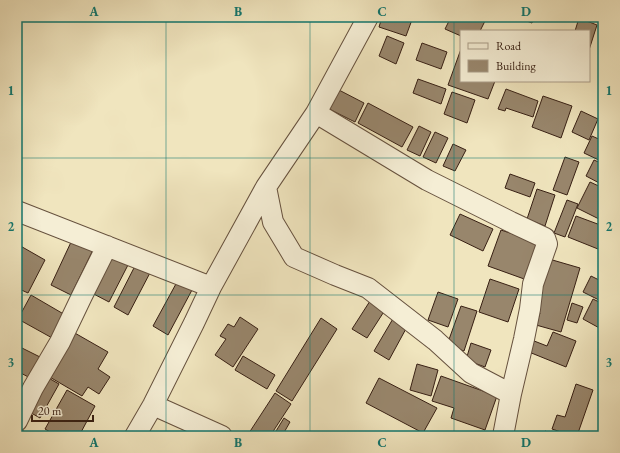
<svg xmlns="http://www.w3.org/2000/svg" width="620" height="453" font-family="'EB Garamond',serif">
  <rect width="100%" height="100%" fill="#f0e5be"/>
  <filter id="stains"><feTurbulence type="fractalNoise" baseFrequency=".005" numOctaves="4"/><feColorMatrix values="0 0 0 0 .2 0 0 0 0 .09 0 0 0 0 .02 0 0 0 .5 -.17"/></filter>
  <radialGradient id="worn" r=".72"><stop offset=".6" stop-color="#630" stop-opacity="0"/><stop offset="1" stop-color="#630" stop-opacity=".3"/></radialGradient>
  <path fill="#98866c" stroke="#382014" d="M382 17H413L406 36 379 27Z
    M451 17H487L480 31H461V36L445 29Z
    M516 17H534L532 23Z
    M579 18 597 25 589 50V31H575Z
    M387 36 404 43 396 64 379 56Z
    M422 43 447 52 441 69 416 60Z
    M461 49V81H495L488 99 448 85Z
    M418 79 446 89 441 104 413 93Z
    M337 89 364 103 355 122 327 108Z
    M506 89 538 101 533 117 506 108 505 111 498 109Z
    M452 92 475 100 467 123 444 114Z
    M543 96 572 106 561 138 532 127Z
    M368 103 413 127 402 147 358 123Z
    M581 111 598 119 589 140 572 132Z
    M419 126 431 132 420 156 407 150Z
    M435 132 448 138 436 163 423 157Z
    M592 136 603 141V162L584 153Z
    M453 144 466 150 455 171 443 166Z
    M565 157 579 162 567 195 553 190Z
    M594 160 603 164V185L586 176Z
    M510 174 535 183 530 197 505 188Z
    M590 182 603 188V221L577 208Z
    M537 189 555 195 545 226 527 219Z
    M567 200 578 204 565 237 554 233Z
    M460 214 493 229 483 251 450 235Z
    M576 216 603 226V236L598 249 568 237Z
    M501 230 540 243 527 280 488 266Z
    M72 240 93 250 71 295 51 285Z
    M17 244 45 260 28 293 17 288Z
    M108 252 129 263 109 302 88 291Z
    M549 259 580 268 561 332 536 325 540 313 534 311Z
    M137 262 152 269 128 315 114 307Z
    M591 276 603 282V302L583 292Z
    M490 279 519 289 508 322 479 312Z
    M177 282 192 290 168 335 153 326Z
    M438 292 458 299 448 327 428 320Z
    M31 295 67 316 54 339 18 319Z
    M593 299 603 304V330L583 319Z
    M370 301 385 310 367 338 352 329Z
    M572 303 583 307 577 323 567 320Z
    M461 306 477 311 464 351 447 345Z
    M240 317 258 329 233 367 215 355 226 339 220 336 228 324 234 327Z
    M394 317 408 325 389 360 374 351Z
    M321 318 337 329 292 401 276 391Z
    M73 332 108 352 98 369 110 377 99 394 88 387 82 396 48 376Z
    M553 332 576 341 566 367 524 350 529 339 547 346Z
    M471 343 491 350 485 367 466 360Z
    M22 348 44 359 34 380 17 371V358Z
    M243 356 275 375 267 389 235 370Z
    M417 364 438 370 431 396 410 390Z
    M45 376 59 384 40 418 26 410Z
    M441 376 497 396 485 430 451 418 454 408 432 401Z
    M379 378 437 408 423 433 366 403Z
    M576 384 593 390 577 436H573L552 429 557 415 565 417Z
    M67 390 95 406 79 436H57L45 429Z
    M275 393 291 404 270 436H247Z
    M284 418 290 422 282 436H273Z
    M22 430 31 436H17Z
    M545 431 558 436H543Z"/>
  <g fill="none" stroke-linecap="round" stroke-linejoin="round">
    <g stroke="#66513e" stroke-width="22">
      <path id="minor" d="M316 113 427 180 511 222 545 238 547 244 533 284 530 309 524 339 511 394 503 436
        M266 187 273 222 294 257 335 275 368 288 435 340 471 373 511 394
        M17 211 211 287
        M153 405 222 436
        M17 421 33 388 60 342 82 296 107 246
        M135 436 153 405 194 323 211 287 266 187 316 113 368 17"/>
    </g>
    <use href="#minor" stroke="#f5eed5" stroke-width="20"/>
  </g>
  <path fill="none" stroke="#0f766e" stroke-width="1" stroke-opacity="0.55" d="M166 17V436M310 17V436M454 17V436M17 158H603M17 295H603"/>
  <rect width="620" height="453" fill="none" stroke="#f0e5be" stroke-width="44"/>
  <rect x="460" y="30" width="130" height="52" fill="#f5eed5" stroke="#a99c88"/>
  <rect x="468" y="43" width="20" height="6" fill="#f5eed5" stroke="#a99c88"/>
  <text x="496" y="50" font-size="12" fill="#382014">Road</text>
  <rect x="468" y="60" width="20" height="12" fill="#98866c" stroke="#a99c88"/>
  <text x="496" y="70" font-size="12" fill="#382014">Building</text>
  <path d="M32 415v6h61v-6" fill="none" stroke="#382014" stroke-width="2"/>
  <text x="38" y="415" font-size="12" fill="#382014" stroke="#f5eed5" stroke-width="3" paint-order="stroke">20 m</text>
  <rect x="22" y="22" width="576" height="409" fill="none" stroke="#0f766e" stroke-width="1.5"/>
  <g font-size="13" text-anchor="middle" font-weight="bold" fill="#0f766e">
    <text x="94" y="16">A</text>
    <text x="238" y="16">B</text>
    <text x="382" y="16">C</text>
    <text x="526" y="16">D</text>
    <text x="11" y="95">1</text>
    <text x="609" y="95">1</text>
    <text x="11" y="231">2</text>
    <text x="609" y="231">2</text>
    <text x="11" y="367">3</text>
    <text x="609" y="367">3</text>
    <text x="94" y="447">A</text>
    <text x="238" y="447">B</text>
    <text x="382" y="447">C</text>
    <text x="526" y="447">D</text>
  </g>
  <rect width="100%" height="100%" filter="url(#stains)"/>
  <rect width="100%" height="100%" fill="url(#worn)"/>
</svg>
